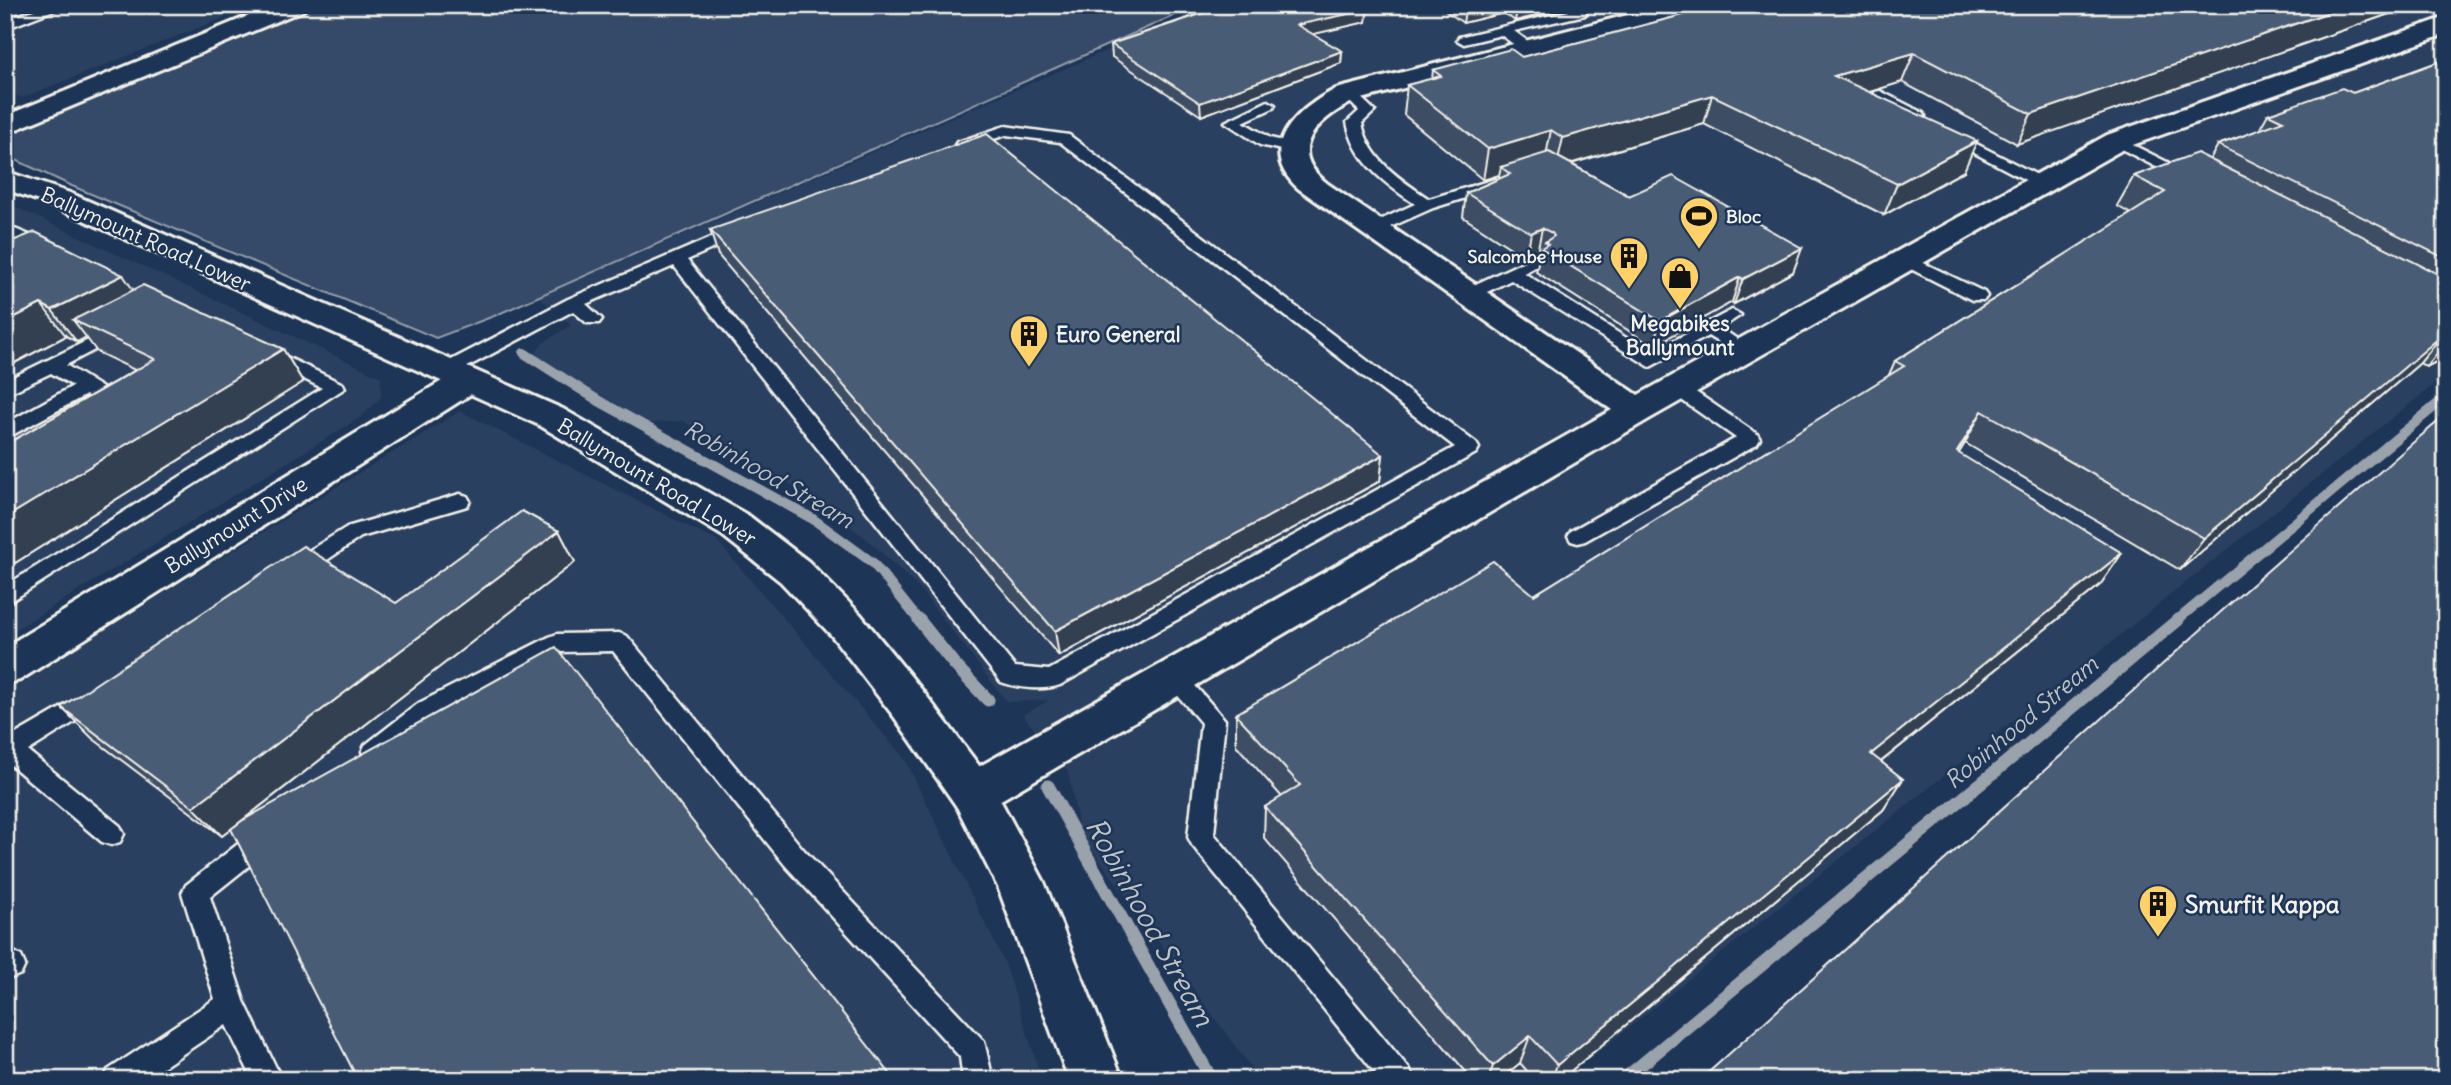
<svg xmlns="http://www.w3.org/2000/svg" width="2451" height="1085" font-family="Delius,sans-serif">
  <rect width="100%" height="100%" fill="#1d3557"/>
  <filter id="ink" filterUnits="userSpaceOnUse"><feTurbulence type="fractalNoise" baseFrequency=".0143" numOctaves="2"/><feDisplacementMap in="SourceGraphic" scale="14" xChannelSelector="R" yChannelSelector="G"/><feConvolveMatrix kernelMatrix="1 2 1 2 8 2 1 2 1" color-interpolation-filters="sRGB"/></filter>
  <g filter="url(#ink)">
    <path fill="#2a4060" d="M5 5H256L22 98 5 90Z
      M1228 5H2446V375L1563 1080H1260L1080 833 1068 772 1023 715 1049 700 1007 702 918 587 868 540 832 513 772 472 683 421 650 423 540 360 536 352 543 343 571 325 539 297 1098 54Z
      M5 202 381 377V397L361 417 5 636Z
      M460 411 717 541 905 759 1006 966 1042 1080H5V691Z"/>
    <path fill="#354a67" stroke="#949ea8" stroke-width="2" d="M308 5H1198L494 316 436 338 72 186 5 155V135Z"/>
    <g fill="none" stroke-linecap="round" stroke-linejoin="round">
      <path stroke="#9aa2ab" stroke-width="10" d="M524 353 599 401 813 519 873 563 920 622
        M2175 622 2446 397"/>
      <path stroke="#9aa2ab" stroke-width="13" d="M919 620 954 664 988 700
        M1048 786 1212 1080
        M1623 1080 2178 620"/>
      <g stroke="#f4f1e8" stroke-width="5">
        <path id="lane" d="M48 5H67L5 29V20Z
          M1564 5H1579L1586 12 1585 15 1514 31 1533 45V51H1523L1501 35 1464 44 1457 40 1459 37 1569 11Z
          M1349 90 1354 91 1375 111 1362 123C1369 160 1400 179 1429 199L1495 179 1503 184 1501 187 1433 208 1379 232H1367L1365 229 1367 226 1415 204C1384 183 1354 161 1347 122L1359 111 1342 94Z
          M1880 91 1923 113 1925 116 1918 120 1913 119 1875 98V92Z
          M1268 101 1275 105 1273 108 1243 122 1270 138 1299 145 1302 148 1299 151 1294 153 1260 145 1225 122Z
          M1005 126 1069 135 1476 443 1479 448 1476 453 1060 685C1044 691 1017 688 1001 682L674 266 586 304 602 319 599 323H587L573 311 452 375 445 377 436 371 438 367 568 299 734 228H746L748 231 746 234 687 260 1015 667 1049 670 1455 447 1060 142 1006 135 962 149 955 145 957 142Z
          M1949 130 2045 179 2048 182 2040 187 2035 185 1944 137 1942 134 1944 131Z
          M2117 137 2191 174 2194 177 2191 180H2181L2112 144 2110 141 2112 138Z
          M5 225 54 245 56 249 54 253H42L5 236Z
          M1905 254 1984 292 1987 296 1984 300H1972L1899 263 1897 259 1899 255Z
          M1538 255 1546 260 1524 273 1650 353 1732 310 1741 315 1721 328 1753 350 1750 354H1738L1708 336 1650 367 1511 280 1475 298 1469 299 1460 294 1463 290Z
          M117 326 123 327 126 331 123 335 66 365 128 404 130 408 128 412H114L86 395 5 439V424L73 386 51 373 5 395V381Z
          M268 348 343 384 345 388 5 605V586L322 388 262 358 259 354Z
          M1677 382 1684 384 1757 434 1760 439 1757 444 1585 541 1578 543 1571 541 1568 536 1571 531 1736 438 1670 392 1668 388Z
          M460 494 467 496 470 501 467 506 361 537 302 577 294 579 286 577 283 571 286 565 347 527Z
          M619 633 627 636 803 849 984 1041 993 1080H963L960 1057 785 865 613 651 560 652 435 717 383 759 374 762 365 759 362 752 365 745 419 703 549 637 557 634Z
          M1175 669 1183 672 1225 720 1214 834 1410 1070 1414 1080H1381L1192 845 1188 837 1201 723 1163 678 1167 672Z
          M92 690 100 692 104 699 100 706 28 751 120 826 124 834 120 842 111 845 102 842 5 760V737L9 738Z
          M266 826 275 829 279 837 275 845 210 897 244 1001 282 1080H253L226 1025 144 1080H104L108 1070 215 999 182 893 186 885 257 829Z
          M5 947 21 956 25 965 21 974 11 978 5 976Z"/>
      </g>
      <g stroke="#f4f1e8" stroke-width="6">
        <path id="street" d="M275 5H308L304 10 5 134V116Z
          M1667 5H1708L1704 10 1354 101C1317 120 1284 150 1328 184L1638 395 2107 135 2446 17V34L2127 147 1649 419 989 807 973 812 957 807 950 793 957 779 1612 410 1299 189C1253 149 1297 109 1336 89Z
          M467 370 479 373 484 381 479 389 20 680 5 684V647L455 373Z"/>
      </g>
      <g stroke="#f4f1e8" stroke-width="6">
        <path id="secondary" d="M5 171 70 193 563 409 749 516 809 562 860 614 925 694 989 779 1044 882 1123 1080H1069L998 887 957 807 895 718 832 636 781 582 723 536 539 425 50 205 5 189Z"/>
      </g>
      <use href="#lane" fill="#1d3557" fill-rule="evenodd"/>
      <use href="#street" fill="#1d3557" fill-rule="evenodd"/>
      <use href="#secondary" fill="#1d3557" fill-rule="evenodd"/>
    </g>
    <path fill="#3e4e64" stroke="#f4f1e8" stroke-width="2" d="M1438 5H1564V9L1515 21 1504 13 1463 23Z
      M1721 5H2415L2017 144 1902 82 1869 92 1964 171 1884 215 1704 124 1571 164 1629 196 1802 248 1793 272 1734 304 1732 302 1653 346 1536 272 1540 254 1537 253 1526 258 1463 217 1466 193 1499 179V175L1483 180 1404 115 1407 85 1432 79 1433 70 1522 57Z
      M1205 8 1367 13 1366 22 1312 34 1342 51 1341 63 1201 116 1112 57 1111 44 1205 12Z
      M2446 59V357L2426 367 2420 363 2180 570 1965 443 1958 454 2122 553 2100 585 1881 762 1903 779 1883 810 1560 1080H1535L1520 1063 1499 1080H1473L1264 838 1265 807 1282 797 1236 745V714L1534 595 1888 377 1895 361 2131 214 2117 206 2134 176 2210 159 2218 145 2259 130 2268 114 2353 93Z
      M710 230 1383 455 1380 481 1059 656 718 255Z
      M5 241 7 243 133 290 283 349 303 382 15 563 5 557V445L135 370 97 352 86 337 77 342 66 336 5 368Z
      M559 531 575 562 222 836 92 738 61 707 396 603Z"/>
    <path fill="#324051" stroke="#f4f1e8" stroke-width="2" d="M1358 5H1398L1367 13 1366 22 1297 38V25Z
      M1489 5H1505L1504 13 1463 23 1465 11Z
      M1531 5H1564V9L1515 21 1517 9Z
      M2350 5H2415L2017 144 2031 114Z
      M1342 51 1341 63 1201 116 1200 103Z
      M1914 53 1902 82 1824 106 1834 76Z
      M1712 95 1704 124 1556 168 1563 138Z
      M1551 130 1545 161 1501 167 1499 175 1483 180 1488 149Z
      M1977 141 1964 171 1884 215 1897 184Z
      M1542 228 1537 253 1526 258 1531 233Z
      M1802 248 1793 272 1734 304 1743 279Z
      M123 275 145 307 73 320 86 337 77 342 52 310Z
      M1740 277 1732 302 1653 346 1660 321Z
      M41 304 66 336 5 368V322Z
      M2446 331 2420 363 2180 570 2204 538Z
      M2446 342V357L2426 367Z
      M283 349 303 382 15 563 5 553V518Z
      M1982 411 1965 443 1940 485 1957 452Z
      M1383 455 1380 481 1059 656 1055 631Z
      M559 531 575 562 222 836 193 807Z
      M2122 553 2100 585 1852 785 1871 754Z
      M1903 779 1883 810 1560 1080H1551L1557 1065Z
      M1530 1036 1520 1063 1499 1080H1488L1493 1066Z"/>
    <path fill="#485b74" stroke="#f4f1e8" stroke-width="2" d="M1213 5H1361L1367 10 1297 25 1342 51 1200 103 1111 44 1210 11 1205 8Z
      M1456 5H1489L1465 11Z
      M1512 5H1531L1517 9Z
      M1721 5H2350L2031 114 1914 53 1834 76 1977 141 1897 184 1712 95 1563 138 1551 130 1488 149 1407 85 1441 76 1433 70 1511 49 1522 57Z
      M2446 59V259L2218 145 2283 121 2268 114 2342 88 2353 93Z
      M987 134 1383 455 1055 631 710 230Z
      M1549 152 1629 196 1673 176 1802 248 1743 279 1740 277 1660 321 1541 248 1548 244 1545 242 1554 236 1552 233 1542 228 1531 233 1466 193 1510 174 1501 167Z
      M2197 153 2446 278V332L2204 538 1982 411 1957 452 2122 553 1871 754 1903 779 1557 1065 1530 1036 1493 1066 1265 807 1300 785 1236 714 1493 561 1534 595 1904 366 1895 361 2165 192 2134 176Z
      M35 232 123 275 52 310 41 304 5 322V244Z
      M143 285 283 349 5 518V445L155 359 73 320Z
      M2446 415V1080H1700L2224 609 2416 440Z
      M522 511 559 531 193 807 61 707 303 546 396 603Z
      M556 647 895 1080H358L231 829 243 820Z"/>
  </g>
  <defs>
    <g id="stadium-pin" transform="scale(2.0125)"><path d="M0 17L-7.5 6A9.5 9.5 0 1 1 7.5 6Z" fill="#ffd166" stroke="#1d3557"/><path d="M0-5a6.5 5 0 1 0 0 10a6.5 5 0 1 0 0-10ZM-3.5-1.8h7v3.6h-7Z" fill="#111"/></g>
    <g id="building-pin" transform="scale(2.0125)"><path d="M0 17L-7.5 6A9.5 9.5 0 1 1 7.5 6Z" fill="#ffd166" stroke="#1d3557"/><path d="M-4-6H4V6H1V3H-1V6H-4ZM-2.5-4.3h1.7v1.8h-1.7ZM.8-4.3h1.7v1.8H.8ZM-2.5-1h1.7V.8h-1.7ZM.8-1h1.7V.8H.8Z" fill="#111"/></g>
    <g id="shop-pin" transform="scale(2.0125)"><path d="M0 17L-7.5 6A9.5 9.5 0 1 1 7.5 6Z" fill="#ffd166" stroke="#1d3557"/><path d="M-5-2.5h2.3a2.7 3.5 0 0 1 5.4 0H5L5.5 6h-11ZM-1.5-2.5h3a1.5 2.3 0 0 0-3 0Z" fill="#111"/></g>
  </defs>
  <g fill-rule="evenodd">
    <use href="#stadium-pin" x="1699" y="216"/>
    <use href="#building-pin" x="1629" y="256"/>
    <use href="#shop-pin" x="1680" y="276"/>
    <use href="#building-pin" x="1029" y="334"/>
    <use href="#building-pin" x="2158" y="904"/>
  </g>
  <g text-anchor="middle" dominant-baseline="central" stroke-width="5" stroke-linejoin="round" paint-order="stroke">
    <g font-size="18" font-weight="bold" fill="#f4f1e8" stroke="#1d3557" text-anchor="start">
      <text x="1726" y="216">Bloc</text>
      <text x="1602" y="256" text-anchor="end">Salcombe House</text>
    </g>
    <g font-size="21" fill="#f4f1e8" stroke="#1d3557">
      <text transform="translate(146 239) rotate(24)">Ballymount Road Lower</text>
      <text transform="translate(657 482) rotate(31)">Ballymount Road Lower</text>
      <text transform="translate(236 525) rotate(-32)">Ballymount Drive</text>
    </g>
    <g font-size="21" font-weight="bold" fill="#f4f1e8" stroke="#1d3557">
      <text x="1680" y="323">Megabikes<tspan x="1680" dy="24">Ballymount</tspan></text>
      <text x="1056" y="334" text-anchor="start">Euro General</text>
    </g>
    <g font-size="23" font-style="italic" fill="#c0c3c4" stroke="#1d3557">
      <text transform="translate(769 474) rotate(30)">Robinhood Stream</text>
      <text transform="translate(2021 722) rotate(-40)">Robinhood Stream</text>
    </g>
    <g font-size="24" font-weight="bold" fill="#f4f1e8" stroke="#1d3557" text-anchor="start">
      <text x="2185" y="904">Smurfit Kappa</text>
    </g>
    <g font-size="28" font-style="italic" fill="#c0c3c4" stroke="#1d3557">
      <text transform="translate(1150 922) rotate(61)">Robinhood Stream</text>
    </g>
  </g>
  <rect width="2451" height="1085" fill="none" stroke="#1d3557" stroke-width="28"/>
  <rect x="14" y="14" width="2423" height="1057" fill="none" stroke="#f4f1e8" stroke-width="2.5" filter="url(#ink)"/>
</svg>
